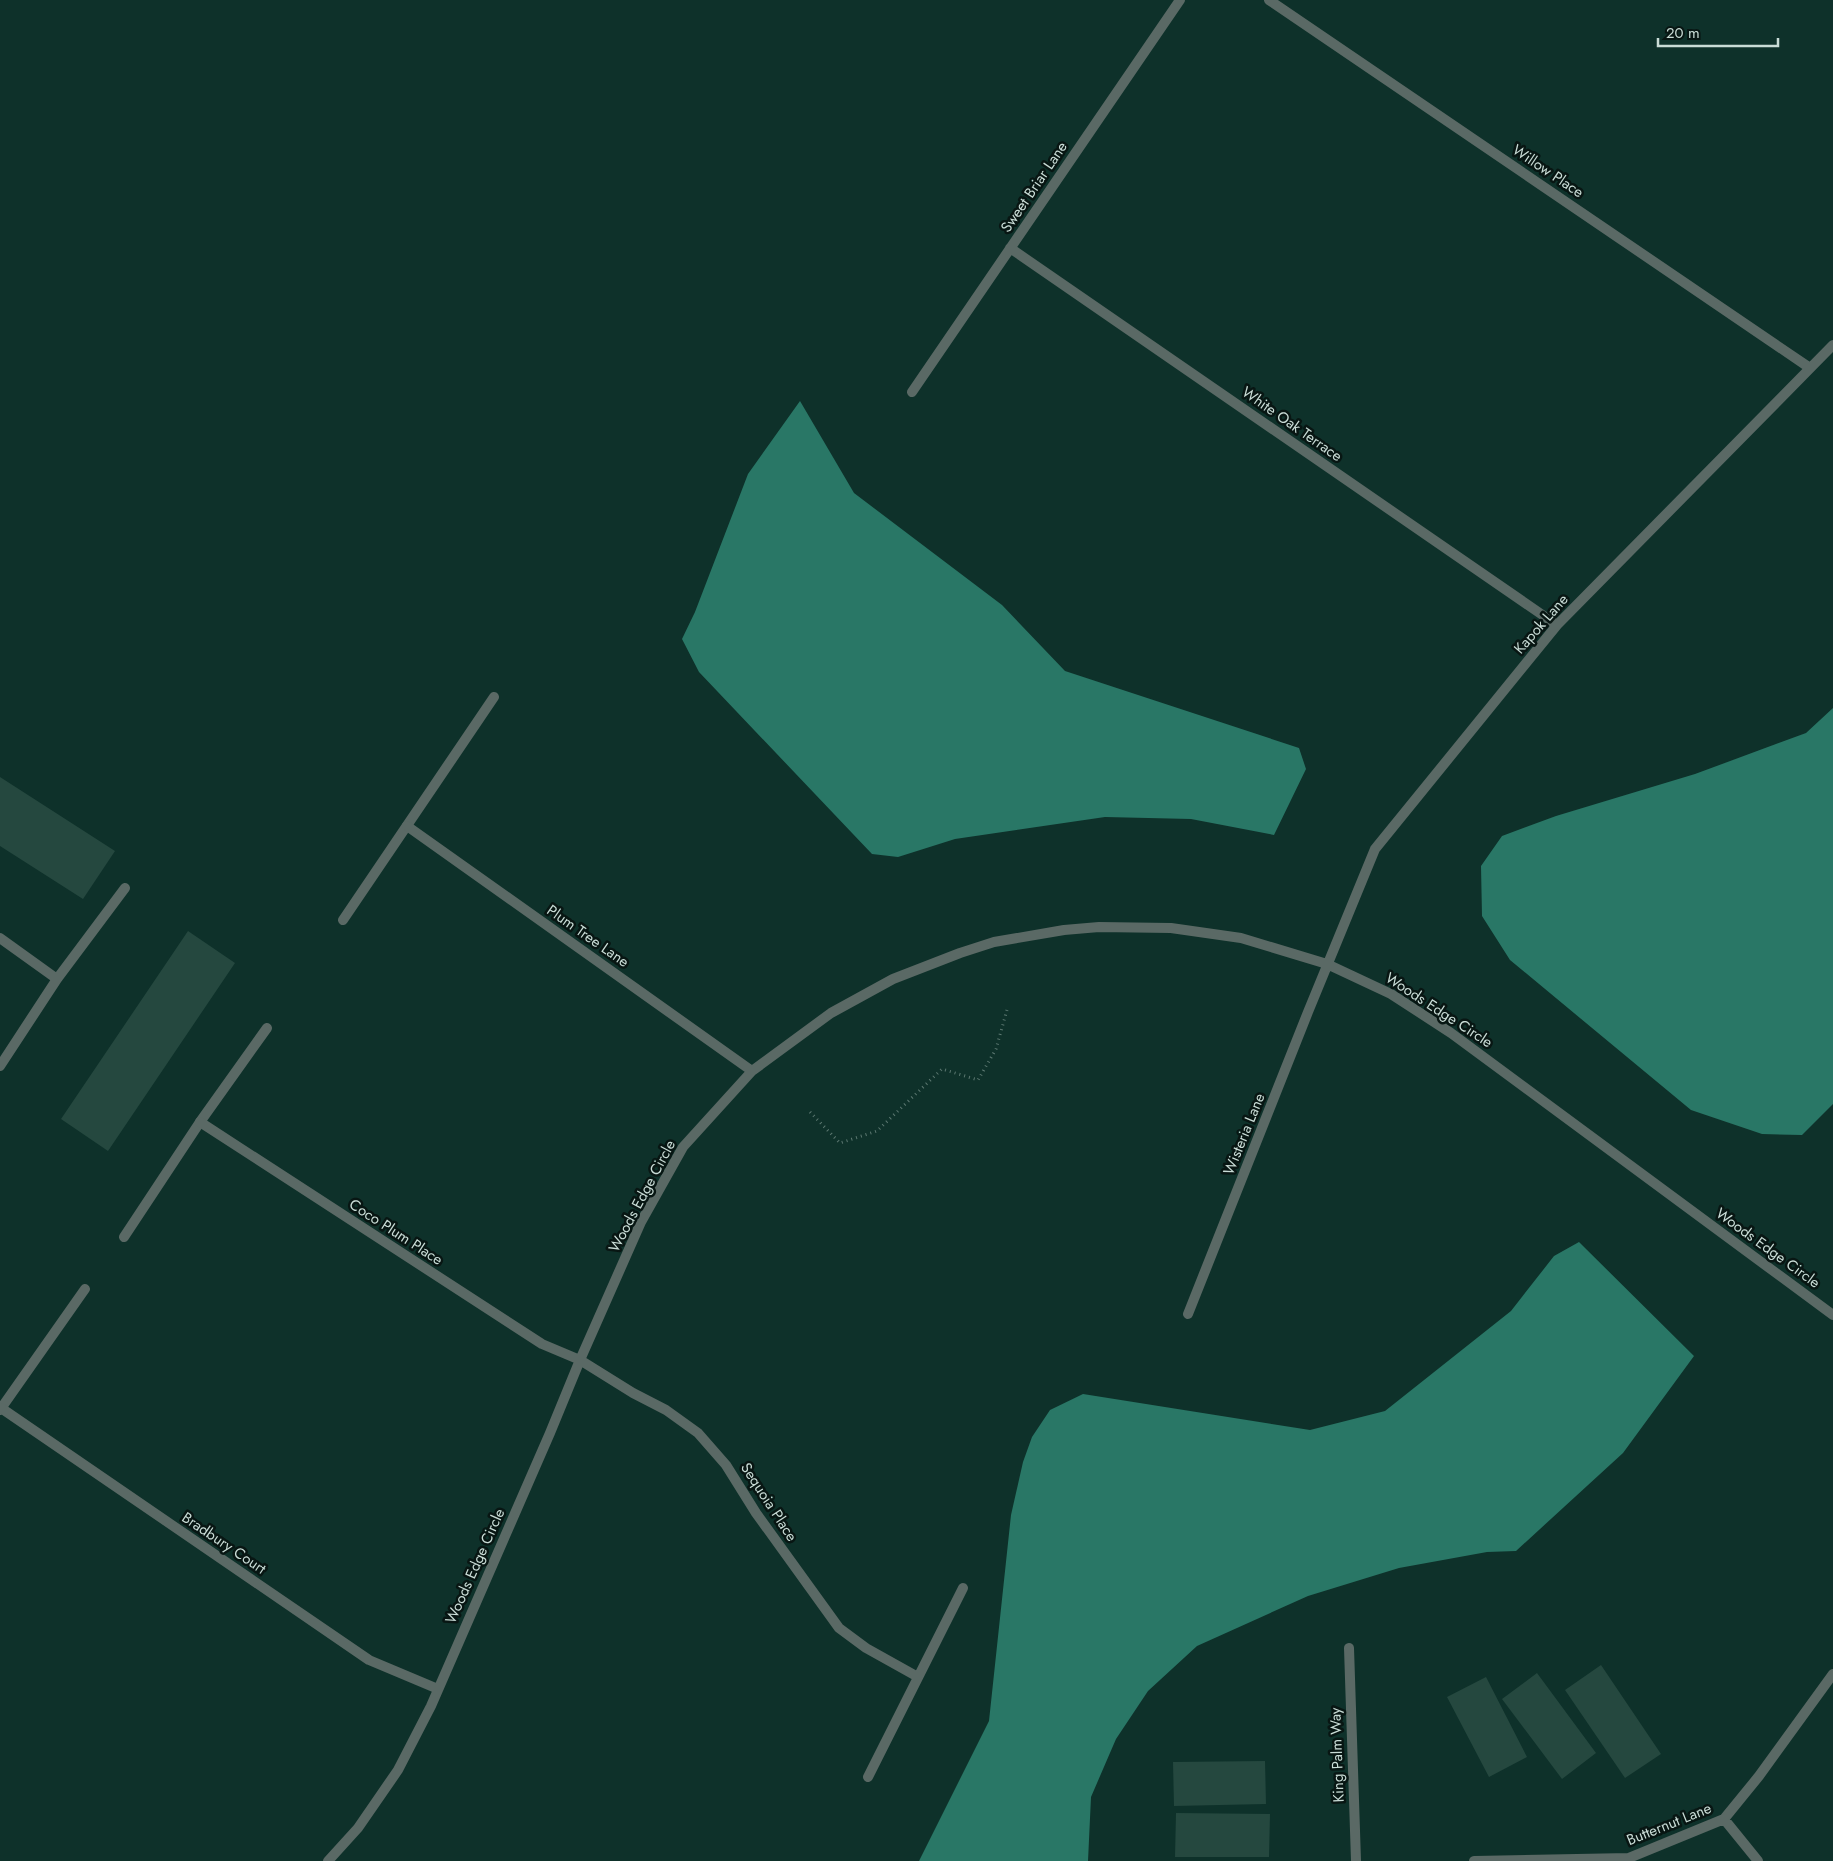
<svg xmlns="http://www.w3.org/2000/svg" width="1833" height="1861" font-family="Jost,sans-serif">
  <rect width="100%" height="100%" fill="#0e312a"/>
  <path fill="#297766" d="M800 401 854 493 1002 605 1065 671 1299 748 1306 769 1274 835 1191 819 1105 817 955 839 898 857 872 854 699 672 682 639 695 612 748 474Z
    M1833 708V1104L1802 1135 1762 1134 1691 1110 1510 960 1482 916 1481 866 1502 836 1556 816 1695 774 1806 733Z
    M1579 1242 1694 1356 1623 1453 1516 1551 1487 1552 1399 1568 1308 1596 1197 1646 1148 1691 1116 1739 1091 1797 1088 1861H919L989 1721 1011 1515 1023 1462 1032 1437 1050 1410 1083 1394 1310 1430 1385 1411 1511 1311 1554 1256Z"/>
  <path fill="#25483f" d="M0 777 115 851 83 899 0 846Z
    M188 931 235 963 108 1151 61 1119Z
    M1601 1665 1661 1754 1625 1778 1565 1690Z
    M1537 1673 1596 1753 1562 1779 1502 1699Z
    M1486 1677 1527 1757 1489 1777 1447 1697Z
    M1265 1761 1266 1804 1174 1806 1173 1762Z
    M1176 1813 1270 1814 1269 1857H1175Z"/>
  <g fill="none" stroke-linecap="round" stroke-linejoin="round">
    <path stroke="#5c7871" stroke-width="3" stroke-dasharray="1 4" stroke-linecap="butt" d="M810 1112 840 1143 877 1131 942 1069 978 1080 996 1049 1007 1010"/>
    <path stroke="#5a6965" stroke-width="10" d="M343 920 494 697
      M0 938 57 979 0 1066
      M57 979 125 888
      M124 1237 200 1122 267 1028
      M0 1410 85 1289"/>
    <path stroke="#5a6965" stroke-width="10" d="M1269 0 1810 368
      M1010 248 1557 625
      M912 392 1180 0
      M407 826 752 1071
      M200 1122 542 1344 580 1360 633 1393 666 1410 698 1433 726 1465 756 1513 839 1628 866 1648 918 1677
      M1188 1314 1308 1012 1375 849 1557 625 1833 345
      M1 1408 369 1660 438 1689
      M1349 1648 1356 1861
      M868 1777 963 1588
      M1724 1819 1758 1861
      M328 1861 358 1828 398 1770 431 1706 550 1433 580 1360 641 1222 683 1147 752 1071 831 1013 893 979 960 953 994 942 1064 930 1099 927 1171 928 1241 938 1327 964 1391 994 1451 1033 1833 1315
      M1474 1861 1629 1858 1724 1819 1759 1776 1833 1674"/>
  </g>
  <g text-anchor="middle" dominant-baseline="central" stroke-width="5" stroke-linejoin="round" paint-order="stroke">
    <g font-size="15" fill="#c9dcd6" stroke="#081613">
      <text transform="translate(1548 171) rotate(34)">Willow Place</text>
      <text transform="translate(1034 187) rotate(-56)">Sweet Briar Lane</text>
      <text transform="translate(1292 424) rotate(35)">White Oak Terrace</text>
      <text transform="translate(1541 624) rotate(-49)">Kapok Lane</text>
      <text transform="translate(588 936) rotate(35)">Plum Tree Lane</text>
      <text transform="translate(1439 1010) rotate(33)">Woods Edge Circle</text>
      <text transform="translate(1244 1134) rotate(-68)">Wisteria Lane</text>
      <text transform="translate(642 1196) rotate(-62)">Woods Edge Circle</text>
      <text transform="translate(396 1232) rotate(33)">Coco Plum Place</text>
      <text transform="translate(1768 1248) rotate(36)">Woods Edge Circle</text>
      <text transform="translate(769 1502) rotate(57)">Sequoia Place</text>
      <text transform="translate(224 1543) rotate(34)">Bradbury Court</text>
      <text transform="translate(475 1566) rotate(-66)">Woods Edge Circle</text>
      <text transform="translate(1337 1755) rotate(-92)">King Palm Way</text>
      <text transform="translate(1669 1824) rotate(-22)">Butternut Lane</text>
    </g>
  </g>
  <path d="M1658 38v8h120v-8" fill="none" stroke="#c9dcd6" stroke-width="2.5"/>
  <text x="1666" y="38" font-size="15" fill="#c9dcd6" stroke="#081613" stroke-width="4" paint-order="stroke">20 m</text>
</svg>
